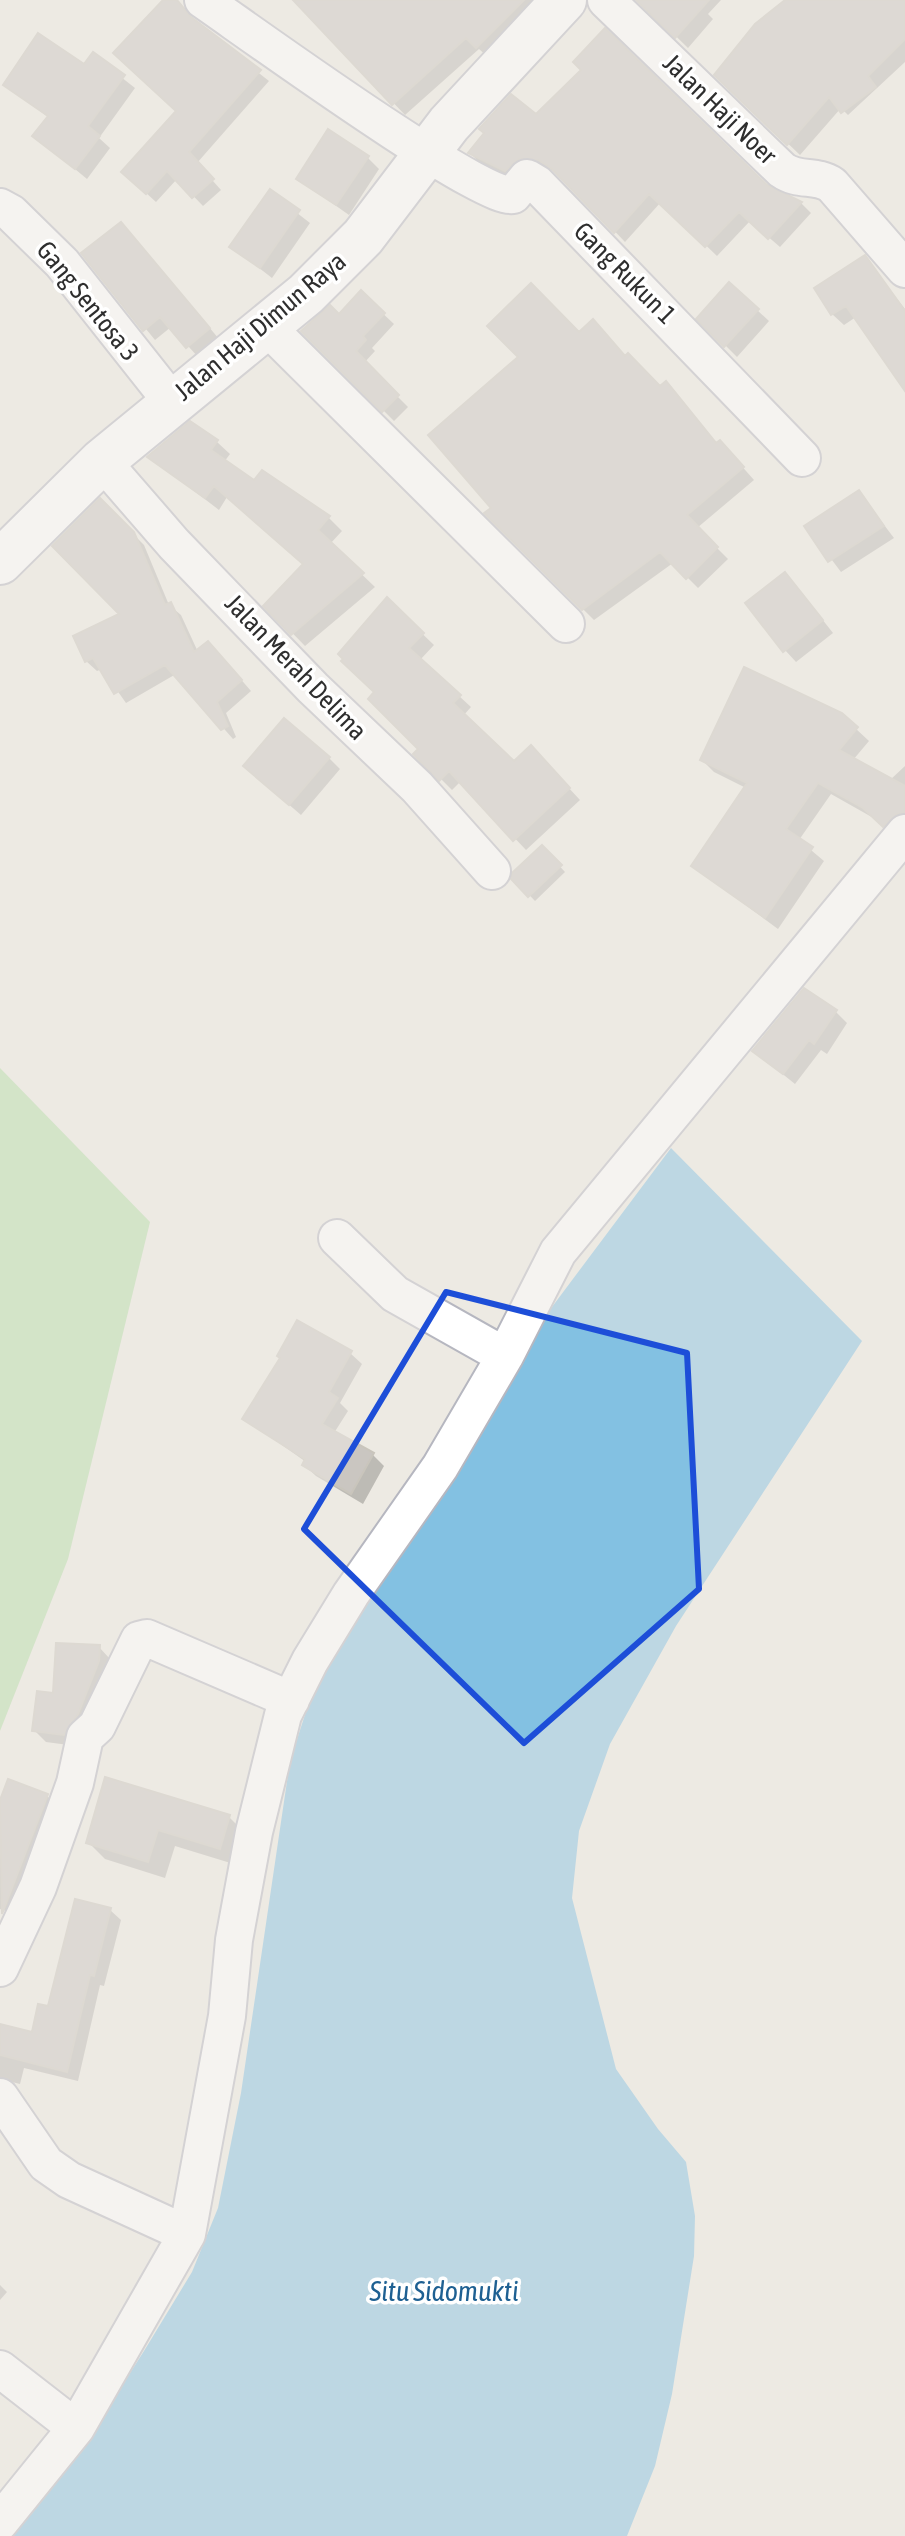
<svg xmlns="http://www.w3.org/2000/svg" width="905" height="2536" font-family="'Asap Condensed',sans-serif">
  <rect width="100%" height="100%" fill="#edeae3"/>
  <path fill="#b4dda6" d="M0 1068 150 1222 68 1559 0 1731Z"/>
  <path fill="#83c1e2" d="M671 1148 862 1341 676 1626 610 1744 579 1831 572 1898 616 2069 658 2129 686 2162 695 2216 694 2256 672 2394 655 2466 627 2536H13L102 2417 144 2351 192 2272 218 2208 241 2093 290 1761 313 1690 355 1616 537 1327Z"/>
  <path fill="#0003" d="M166 0H174L194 22 269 81 197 163 221 190 203 206 177 179 156 202 133 181 178 112Z
    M296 0H547L489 58 479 49 405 115Z
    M639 0H721L708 14 713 19 688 48Z
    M789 0H905V62L848 115 841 108 800 155 716 75Z
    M93 55 135 88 99 138 110 148 87 179 35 136 49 118 6 84 84 67Z
    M536 117 766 187 801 203 811 213 780 247 750 221 717 256 661 202 625 242 564 178 550 169 530 168 516 180 480 163 470 153Z
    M368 158 379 169 349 215 298 179Z
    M270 192 310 223 272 278 232 247Z
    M132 235 219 339 198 357 171 327 155 340 84 253Z
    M865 258 905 309V379L856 317 844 325 832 314Z
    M361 293 394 324 372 348 375 351 364 363 408 407 394 421 304 331 339 317Z
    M757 310 769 321 737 357 699 319Z
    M579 334 626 358 660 389 666 383 717 445 731 454 754 480 697 528 728 559 698 588 673 563 594 620 487 514 494 508Z
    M217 442 230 454 224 462 254 482 262 472 329 518 342 531 330 544 375 587 305 646 266 606 305 565 227 497 219 510 150 457Z
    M859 492 894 538 841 572 807 527Z
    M100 501 144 545 169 605 181 615 198 652 218 653 251 691 226 713 236 737 233 739 176 674 126 703 102 669 97 671 86 661 123 615Z
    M796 586 833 633 796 662 785 650Z
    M387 600 434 645 420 660 471 707 463 716 514 764 542 759 580 800 526 850 461 781 452 790 416 754 421 749 377 692Z
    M841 715 869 741 853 760 890 780 905 766V830L897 838 877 820 831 794 799 840 824 861 778 929 693 866 746 788 714 772 702 760Z
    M329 758 340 769 301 815 257 777Z
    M542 847 565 872 535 901 513 878Z
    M836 1012 847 1023 827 1054 821 1050 795 1084 754 1051Z
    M350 1353 362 1364 340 1403 348 1411 334 1433 373 1455 384 1466 363 1504 316 1476 304 1465 306 1462 245 1419Z
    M99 1647 110 1659 76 1746 46 1742 34 1730 55 1695Z
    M9 1781 47 1796 59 1807 18 1915 0 1909V1806Z
    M229 1817 246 1834 237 1865 175 1846 165 1878 105 1859 88 1842Z
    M110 1910 121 1920 104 1986 100 1985 78 2081 24 2068 20 2084 0 2079V2026L33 2035Z
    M0 2285 7 2292 0 2300Z"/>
  <path fill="#cac6c1" stroke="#c9c5bc" stroke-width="2" d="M163 0H177L191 17 261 70 189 152 214 179 192 198 167 171 146 194 121 172 176 111 113 53Z
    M293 0H524L476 48 466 38 392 105Z
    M636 0H709L675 38Z
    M785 0H905V39L868 76 876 87 841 113 829 97 787 145 714 75 755 24Z
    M605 28 767 185 802 202 768 239 739 212 705 247 649 194 614 233 552 169 538 160 519 159 505 171 468 153 484 133 479 129 511 94 536 114 581 70 573 62Z
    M38 33 84 64 93 52 125 75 88 126 100 136 75 169 32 136 48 116 3 85Z
    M328 129 369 156 336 205 296 179Z
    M270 189 300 210 260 268 229 247Z
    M121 222 210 328 186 348 160 317 143 331 81 253Z
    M865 255 905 311V391L846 306 831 315 814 288Z
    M729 282 759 309 724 347 696 319Z
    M531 283 579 332 593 319 625 356 628 353 660 386 666 381 716 443 720 440 744 467 687 515 718 547 686 579 660 552 582 610 484 513 491 508 428 435 518 357 487 326Z
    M361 290 385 313 363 336 366 340 356 351 399 395 382 412 301 331 330 305 339 314Z
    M190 421 218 440 211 450 254 480 262 470 330 516 318 530 364 573 291 635 263 606 303 564 214 486 205 498 147 457Z
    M859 490 884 526 828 562 804 526Z
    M100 498 134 532 165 605 171 602 194 652 208 641 242 680 217 702 228 726 221 730 165 665 114 694 93 658 85 662 73 636 119 614 52 546Z
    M785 572 823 620 783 652 745 603Z
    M387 597 424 633 409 648 461 695 453 703 514 761 531 745 570 788 513 841 449 771 439 781 413 754 418 749 368 699 374 692 341 661 343 659 338 654Z
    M744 667 842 713 858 727 839 750 905 786V813L897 814 883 827 863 808 818 783 786 829 813 847 765 918 691 866 747 783 700 760Z
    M284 718 330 757 289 805 243 766Z
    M542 845 562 865 528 897 511 879 512 873Z
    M804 988 837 1010 814 1044 809 1040 783 1074 752 1051Z
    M297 1320 352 1351 329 1392 338 1398 322 1424 374 1453 351 1494 302 1465 305 1459 242 1419 280 1358 277 1356Z
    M56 1643 100 1645 99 1661 78 1714 64 1735 32 1731 37 1691 53 1693Z
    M105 1777 230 1815 220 1849 158 1830 148 1862 86 1843Z
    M8 1779 48 1794 2 1914 0 1800Z
    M75 1899 111 1908 94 1976 90 1975 67 2072 0 2055V2024L32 2032 38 2004 48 2006Z"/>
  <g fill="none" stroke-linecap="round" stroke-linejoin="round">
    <g stroke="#b6b7c0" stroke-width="40">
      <path id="minor" d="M203 0C244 28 483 202 513 195L527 178 537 184 802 458
        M606 0 782 170C799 182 816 174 832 185L905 269
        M0 207 11 213 62 263 172 402
        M267 327 566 624
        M102 461 174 544 313 688 417 787 492 871
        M337 1238 395 1294 505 1356
        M0 1968 38 1887 75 1783 85 1737 97 1726 139 1640 147 1638 291 1700
        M0 2097 46 2164 69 2180 187 2234
        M0 2369 76 2428 187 2234 227 2016 234 1940 254 1832 283 1715 310 1661 351 1594 440 1467 505 1356 558 1252 905 833
        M0 2522 76 2428"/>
    </g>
    <g stroke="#b6b7c0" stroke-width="48">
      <path id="tertiary" d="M0 562 102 461 306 294 363 237 449 124 564 0"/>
    </g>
    <use href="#minor" stroke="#fff" stroke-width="36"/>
    <use href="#tertiary" stroke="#fff" stroke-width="44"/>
  </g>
  <path d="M0 0H905V2536H0ZM446 1292 687 1353 699 1589 524 1743 304 1529Z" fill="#edeae3" fill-opacity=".55" fill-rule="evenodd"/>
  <path fill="none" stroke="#1d4ed8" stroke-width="6" stroke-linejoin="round" d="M446 1292 687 1353 699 1589 524 1743 304 1529Z"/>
  <g text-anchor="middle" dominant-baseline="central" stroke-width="7" stroke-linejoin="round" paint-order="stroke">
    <g font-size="26" fill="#2e2e2e" stroke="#fff">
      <text transform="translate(720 109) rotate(44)">Jalan Haji Noer</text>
      <text transform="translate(625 273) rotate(45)">Gang Rukun 1</text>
      <text transform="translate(88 301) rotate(51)">Gang Sentosa 3</text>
      <text transform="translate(260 326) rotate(-40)">Jalan Haji Dimun Raya</text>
      <text transform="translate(296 667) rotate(46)">Jalan Merah Delima</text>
    </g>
    <g font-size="28" font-style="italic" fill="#1e6092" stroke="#fff">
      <text x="444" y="2291">Situ Sidomukti</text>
    </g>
  </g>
</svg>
